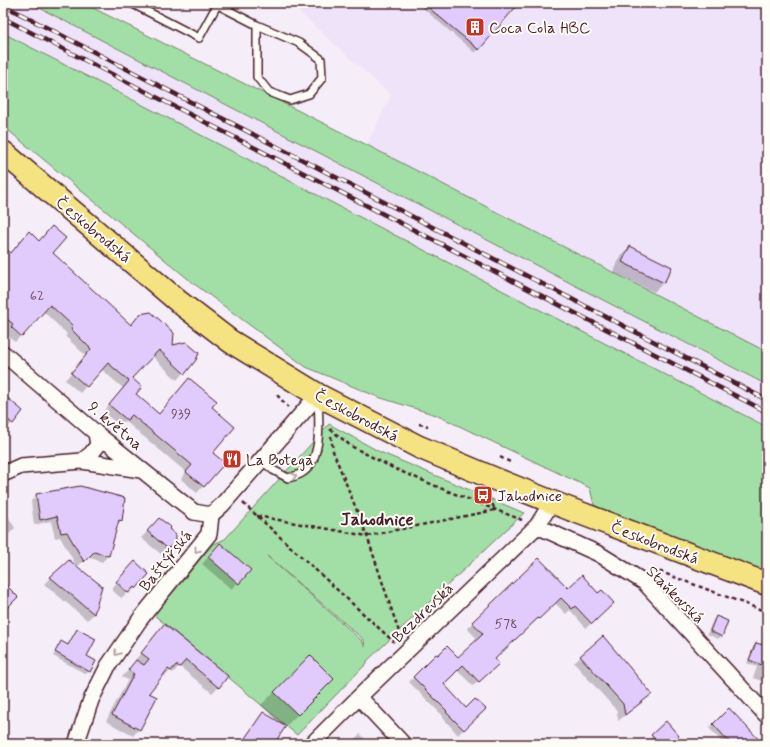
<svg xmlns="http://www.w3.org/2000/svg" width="770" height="747" font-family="Mynerve,sans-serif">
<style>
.built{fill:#efe3f9}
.green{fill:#a2dfa6;stroke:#767f68;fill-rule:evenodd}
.shadow{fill:#0003}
.building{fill:#e1cbfc;stroke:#4a1f2b}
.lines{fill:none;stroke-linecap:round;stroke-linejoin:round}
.service-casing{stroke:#4a1f2b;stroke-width:10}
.minor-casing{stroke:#4a1f2b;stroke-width:18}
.primary-casing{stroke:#4a1f2b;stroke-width:25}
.path{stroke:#4a1f2b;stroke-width:2.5;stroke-dasharray:4 3;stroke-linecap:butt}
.service{stroke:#fdfcf7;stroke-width:7}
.minor{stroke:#fdfcf7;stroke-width:15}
.primary{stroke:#f5e382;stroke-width:22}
.rail-casing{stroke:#4a1f2b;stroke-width:4.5}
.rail{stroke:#fdfcf7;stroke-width:3;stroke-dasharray:9;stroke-linecap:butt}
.oneway{stroke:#ac999b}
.labels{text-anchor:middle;stroke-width:4;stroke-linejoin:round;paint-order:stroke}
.number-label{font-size:14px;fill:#704a5f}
.poi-label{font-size:16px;fill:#4a1f2b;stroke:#fdfcf7;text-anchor:start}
.street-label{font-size:16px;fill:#4a1f2b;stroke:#fdfcf7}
.quarter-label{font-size:18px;font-weight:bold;fill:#4a1f2b;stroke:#fdfcf7}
</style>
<rect width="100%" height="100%" fill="#f5edf8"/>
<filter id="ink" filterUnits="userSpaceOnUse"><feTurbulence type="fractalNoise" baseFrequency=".025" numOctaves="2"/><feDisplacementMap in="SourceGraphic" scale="8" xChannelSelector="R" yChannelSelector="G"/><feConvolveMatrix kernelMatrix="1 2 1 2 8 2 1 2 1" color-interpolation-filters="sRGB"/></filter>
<g filter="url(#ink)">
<path class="built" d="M3,3H30L767,385V427L3,33Z
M289,3H767V352L367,145L391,95Z"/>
<path class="green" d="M30,3H83L367,145L767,352V385Z
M3,33L767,427V574L607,512L594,505L590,488L436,415L378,397L306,367L193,283L3,126Z
M329,424L380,452L524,513L367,661V663L297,735L228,677V676L154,615L212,545L225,539ZM267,556L364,640L365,647L362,641Z"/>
<path class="shadow" d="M417,3H518L475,53Z
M3,247L10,254L51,253L130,326L172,346L195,359L177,380L152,356L131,378L134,394L158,415L189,379L211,407L212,453L203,486L197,493L181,479L186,472L125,421L120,426L103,412L123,388L101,369L80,393L65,380L86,356L65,336L67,334L43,311L15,342L5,334L7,331L3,328Z
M630,247L664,282L654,292L613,272L620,257Z
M3,389L9,395L6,398L22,412L9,426L3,421Z
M37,495L121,520L117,525L108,556L102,562L88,557L77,567L60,537L55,538L51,521L34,525L31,501Z
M3,508L15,528L3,540Z
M159,519L168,530L175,545L168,551L161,554L141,538Z
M220,544L238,583L231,589L202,564Z
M539,559L567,590L607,609L586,628L570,610L566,614L555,603L493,660L492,669L473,686L457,670L442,684L466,709H484L458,735L442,717L443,716L409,682L436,655L458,659L478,640L467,628Z
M3,560L6,563L4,565L7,568L3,573Z
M69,561L94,614L87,620L44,584Z
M129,569L135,588L129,594L127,593L121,598L113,591V587Z
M716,617L721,636L718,639L707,634L713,620Z
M164,625L218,687L212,693L179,666L173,673L170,671L164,677L162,675L147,693L139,729L133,736L106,721L128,680L122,677L137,661L135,660Z
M77,630L86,656L89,671L86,674L53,656L61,642L67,646Z
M603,637L651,694L618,721L617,711L574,663Z
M764,639L767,640V683L753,678L757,667L747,663L753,647L756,644L760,645Z
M310,656L298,714L285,727L273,744H241L280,723L261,705Z
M729,709L761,744H724L709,728Z
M666,723L670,744H648L646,742Z
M360,734L370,744H349Z"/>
<path class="building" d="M423,3H519L479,50Z
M52,226L66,238L53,253L131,325L140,314L151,312L174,333L173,345L186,342L199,353L196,360L185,374L159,350L132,378L142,387L136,394L159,414L189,378L217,401L212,407L235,427L213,453L225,463L204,487L186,472L192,465L132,415L127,420L109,405L129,381L108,363L87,387L71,373L91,349L71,329L73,326L50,305L22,337L11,327L13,324L3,316V246L11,253L29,231L39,241Z
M630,246L672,267L664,283L622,262Z
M3,394L23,411L13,424L3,416Z
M80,486L125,498L122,521L119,520L109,556L94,552L84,562L67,532L61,533L57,516L40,520L36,494Z
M159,518L171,527L169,529L176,535V545L167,548L147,531Z
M220,543L251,570L239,584L208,557Z
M539,558L568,588L582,575L598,593L602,590L614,603L592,624L575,606L572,609L561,598L539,619L538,618L495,659L499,664L479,682L463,665L444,684L466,708L475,699L486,709L464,730L446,712L447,711L413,677L436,654L438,655L447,646L458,657L483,634L472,622Z
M69,560L102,586L94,614L50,577Z
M135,561L149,574L136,589L134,587L128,593L116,582Z
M3,582L18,597L3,612Z
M716,616L728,621L722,637L710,631Z
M164,624L228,676L219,688L186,660L180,667L176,665L171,671L168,669L149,693L157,697L140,730L112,715L134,674L128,670L136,660L144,665L149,659L141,653Z
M77,629L96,639L87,656L96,661L90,672L55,652L61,641L68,645Z
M603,636L652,694L625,715L623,704L580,656Z
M756,643L767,646V667L749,660Z
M310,655L334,679L298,715L274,692Z
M729,708L763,744H731L713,724Z
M263,712L286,726L274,744H241Z
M666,721L679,736L671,744H660L651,735Z"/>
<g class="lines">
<g class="service-casing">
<path id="service" d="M131,3L199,38L217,5
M214,3L257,25L299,43L321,59L322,78L309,94L290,100L269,92L257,77V25
M261,460L273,470L288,478C292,477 296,476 300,474C323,463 319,420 318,399"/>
</g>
<g class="minor-casing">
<path id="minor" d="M3,353L96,433L194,512L211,515
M82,461L91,454L98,445L96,433
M3,474L21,466L82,461L141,470
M537,526L599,554L644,582L767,716
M359,697L403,744
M76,744L91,700L108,666L141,618L209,534L211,515L222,505L318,395
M312,744L359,697L537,526L552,502"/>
</g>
<g class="primary-casing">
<path id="primary" d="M3,152L179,302L230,341L318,395L419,447L495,479L567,508L767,584"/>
</g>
<path class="path" d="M277,395L288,407
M419,424L428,426
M330,429L351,446L393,468L445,490L522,520
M331,436L333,451L367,536L400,635
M500,457L512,463
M243,503L394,642
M257,516L367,536L495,510L490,498
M653,569L767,612"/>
<use href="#service" class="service"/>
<use href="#minor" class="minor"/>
<use href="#primary" class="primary"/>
<g class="rail-casing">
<path id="rail" d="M3,5L767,400
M3,18L767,412"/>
</g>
<use href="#rail" class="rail"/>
</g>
<defs><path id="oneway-chevron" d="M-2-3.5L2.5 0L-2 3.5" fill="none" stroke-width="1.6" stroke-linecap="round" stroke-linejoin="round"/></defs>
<g class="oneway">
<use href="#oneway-chevron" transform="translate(294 476) rotate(-14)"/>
<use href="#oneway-chevron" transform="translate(197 550) rotate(129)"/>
<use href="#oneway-chevron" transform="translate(117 653) rotate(125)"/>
</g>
</g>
<defs>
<g id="building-square" transform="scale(1)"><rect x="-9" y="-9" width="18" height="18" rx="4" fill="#c8321e" stroke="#fdfcf7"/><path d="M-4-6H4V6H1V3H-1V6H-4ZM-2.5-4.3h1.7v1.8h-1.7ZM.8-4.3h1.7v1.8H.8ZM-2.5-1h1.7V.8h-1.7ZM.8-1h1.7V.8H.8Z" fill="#fff"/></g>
<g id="restaurant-square" transform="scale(1)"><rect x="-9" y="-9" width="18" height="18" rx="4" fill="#c8321e" stroke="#fdfcf7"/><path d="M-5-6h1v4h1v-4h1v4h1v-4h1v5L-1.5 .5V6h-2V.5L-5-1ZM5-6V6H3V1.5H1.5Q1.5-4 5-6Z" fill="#fff"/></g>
<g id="bus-square" transform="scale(1)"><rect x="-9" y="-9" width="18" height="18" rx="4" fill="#c8321e" stroke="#fdfcf7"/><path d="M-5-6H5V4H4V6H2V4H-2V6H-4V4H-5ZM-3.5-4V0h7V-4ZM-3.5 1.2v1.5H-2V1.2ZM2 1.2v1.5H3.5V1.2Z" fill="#fff"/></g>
</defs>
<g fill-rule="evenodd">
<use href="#building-square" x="475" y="27"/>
<use href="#restaurant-square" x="232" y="459"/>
<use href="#bus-square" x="483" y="495"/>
</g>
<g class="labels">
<g class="number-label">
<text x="37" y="300">62</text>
<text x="181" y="418">939</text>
<text x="506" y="628">578</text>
</g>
<g class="poi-label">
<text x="489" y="33">Coca Cola HBC</text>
<text x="246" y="465">La Botega</text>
<text x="497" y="501">Jahodnice</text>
</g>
<g class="street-label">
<text transform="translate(94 229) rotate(40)" y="6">Českobrodská</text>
<text transform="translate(357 415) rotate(28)" y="6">Českobrodská</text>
<text transform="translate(116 425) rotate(40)" y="6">9. května</text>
<text transform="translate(655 542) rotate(21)" y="6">Českobrodská</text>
<text transform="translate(165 560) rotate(-51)" y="6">Baštýřská</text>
<text transform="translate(676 594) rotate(45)" y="6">Staňkovská</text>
<text transform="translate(422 612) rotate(-44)" y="6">Bezdrevská</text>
</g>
<g class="quarter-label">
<text x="377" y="525">Jahodnice</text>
</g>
</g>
<rect width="770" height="747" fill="none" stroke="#fdfcf7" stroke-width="16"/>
<rect x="8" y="8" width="754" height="731" fill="none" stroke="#4a1f2b" stroke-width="1.5" filter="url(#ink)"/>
</svg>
